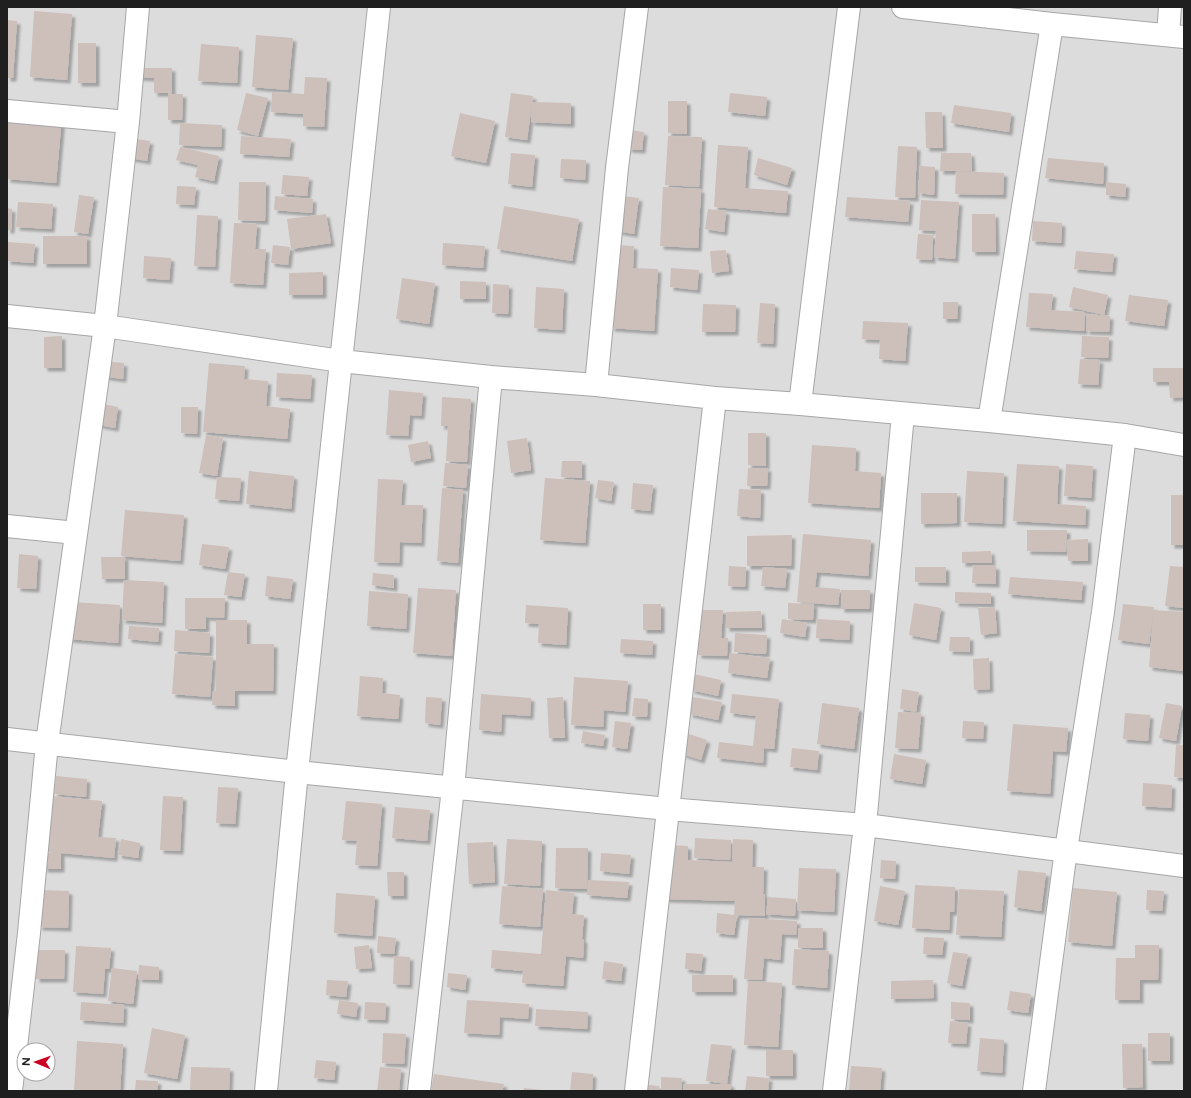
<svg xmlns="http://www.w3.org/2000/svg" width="1191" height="1098" font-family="Figtree,sans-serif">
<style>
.residential{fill:#dddcdc;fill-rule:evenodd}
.building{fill:#cdbfba;filter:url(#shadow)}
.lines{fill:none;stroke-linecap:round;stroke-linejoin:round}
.minor-casing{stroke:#a6a6a6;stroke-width:24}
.minor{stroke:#fff;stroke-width:22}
</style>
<defs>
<filter id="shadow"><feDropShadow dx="3.5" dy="3.5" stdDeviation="1" flood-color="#0004"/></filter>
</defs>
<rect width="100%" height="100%" fill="#f1eae4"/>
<path class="residential" d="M7,7H1184V1091H7ZM24,1050H48V1074H24Z"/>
<path class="building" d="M34,11L72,14L67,80L30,77Z
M7,20L17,21L13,78H7Z
M256,35L293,38L288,90L252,87Z
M78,43H96V83H78Z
M201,44L239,47L237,83L198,81Z
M136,68H172V94H183L182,120H168V93H154V78L136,77Z
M305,77L327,78L324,127L303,126V114L271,112L272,92L304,94Z
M246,93L268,98L258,136L237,130Z
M511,93L533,96L527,140L505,137Z
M730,93L767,97L765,116L728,112Z
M668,101H687V134L668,133Z
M532,102L571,103V124L531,122Z
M954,105L1011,113L1009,132L951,123Z
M925,112H942L943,148H926Z
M460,113L495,121L486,163L451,156Z
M7,117H62L56,183L7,179Z
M180,123L222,125L221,147L179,145Z
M630,130L644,132L642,150L628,149Z
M241,136L291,139L289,157L240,154Z
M668,136L702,137L699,187L665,185Z
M128,138L150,141L147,161L124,157Z
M718,145L748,147L745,188L788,191L786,213L714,207Z
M898,146L917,147L915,198L895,197Z
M180,147L219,156L214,181L195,177L198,165L176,160Z
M511,153L535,155L532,187L508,184Z
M941,153H971L972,171H940Z
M758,158L792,168L787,185L754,175Z
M1048,158L1104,163L1103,184L1045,178Z
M561,159L586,160L585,180L560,178Z
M920,166L935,167L934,195L918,193Z
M956,171L1004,173L1003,195L955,194Z
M283,175L309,177L307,196L281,194Z
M239,182H266L265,221L238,220Z
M1106,182L1126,184L1125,197L1106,195Z
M177,186L196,187L194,205L176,204Z
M663,187L701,189L698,248L660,246Z
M79,195L94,197L88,234L74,232Z
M275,196L313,199L312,213L274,210Z
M622,196L639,198L634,234L617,231Z
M847,197L910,201L908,222L845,217Z
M921,200L959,202L955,259L934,257L936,231L919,230Z
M18,202L53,204L51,229L16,227Z
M504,206L579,219L572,261L497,249Z
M7,208L12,209L11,230H7Z
M708,209L726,211L724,232L705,229Z
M326,214L331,243L291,249L287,219Z
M972,214H995L996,252H972Z
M197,215L218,216L215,267L194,266Z
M1033,221L1062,223L1061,243L1032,241Z
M234,223L257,224L255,249H266L263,285L230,283Z
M918,234L933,235L932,260L916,259Z
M43,236H87V264H43Z
M7,242L35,244L33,263L7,261Z
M443,243L485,246L483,268L442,265Z
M273,245L290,247L288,265L271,263Z
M616,245L634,246L633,268L658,269L654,331L611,328Z
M726,250L729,271L712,273L710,251Z
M1076,251L1114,254L1112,272L1074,269Z
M144,256L171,258L169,280L143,278Z
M671,268L699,270L697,290L670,287Z
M323,272V295H289V273Z
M402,278L435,283L429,324L396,319Z
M460,281L486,282V299H460Z
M493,284L509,285L508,314L492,313Z
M536,287L564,289L562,330L534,328Z
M1073,287L1108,295L1104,315L1069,307Z
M1029,293L1053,294L1051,310L1085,312L1084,331L1026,327Z
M1129,295L1168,300L1164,326L1125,321Z
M943,302H958L957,319H943Z
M760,303L775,304L773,344L757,343Z
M703,304L736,305L735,332H702Z
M1087,314L1110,316L1109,332L1086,331Z
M863,321L908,323L905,361L879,359L880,340L862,339Z
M62,336V368H44V337Z
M1082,336L1109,337L1108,358L1081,357Z
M1080,359L1100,360L1098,385L1078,384Z
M103,361L124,363L123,379L101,376Z
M209,363L245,366L244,379L268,381L266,406L290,409L287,439L203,432Z
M1153,368H1184V397L1170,398L1169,382H1153Z
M277,373L312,375L310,399L276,397Z
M389,390L423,393L421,416L410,415L408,436L386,435Z
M442,397L471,399L467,462L446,461L448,426H441Z
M98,403L118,407L115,428L94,424Z
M181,407H198L197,434L181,433Z
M748,433H766V466L748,465Z
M206,435L223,438L217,476L199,473Z
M527,438L531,470L511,473L507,441Z
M428,441L431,458L411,462L408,445Z
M812,445L856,448L855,471L881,473L879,508L808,503Z
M562,461H582V478L561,477Z
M445,463L468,465L466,488L443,486Z
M1017,464L1059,466L1057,504L1086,506L1085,525L1013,521Z
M1066,464L1093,466L1091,498L1064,496Z
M748,468H768L767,486H747Z
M249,471L294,476L291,509L246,504Z
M967,471L1004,473L1002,524L964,522Z
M217,477L241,478L239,501L215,499Z
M545,478L590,481L585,543L540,540Z
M378,479L403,480L401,505H423L421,543L400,542L399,563L374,562Z
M598,480L614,482L611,501L595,498Z
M633,483L653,485L650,511L631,509Z
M442,488L463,490L458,563L437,561Z
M739,489L761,490L760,518L737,516Z
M921,493H957V523L921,524Z
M1171,495H1184V545H1171Z
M125,510L184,515L180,561L121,556Z
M1027,530H1067L1066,552L1027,551Z
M803,534L871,540L868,576L817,572L815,587L840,589L838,605L797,602Z
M792,535L791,566H747V536Z
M1088,539V561H1068L1067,540Z
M202,544L229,547L225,569L199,565Z
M991,551L992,563H962V552Z
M19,554L38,556L36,589L17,588Z
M101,557H125V579H102Z
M973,565L996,566V584L972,583Z
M729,566L746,567L745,587L728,586Z
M1170,566L1184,567V608L1165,606Z
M763,567L787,569L785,588L761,586Z
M915,567H946V583L915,582Z
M228,572L245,574L241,597L224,595Z
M373,573L394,575V588L372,585Z
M267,576L293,579L290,599L265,596Z
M1010,577L1083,582L1081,600L1008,594Z
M124,580L164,582L162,623L122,620Z
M418,588L456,590L452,656L413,653Z
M841,590H870L869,609H841Z
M369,591L408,594L406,629L367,626Z
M955,592L991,593V604L955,603Z
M185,598H225L224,618L206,617V629H185Z
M73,602L120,605L118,643L69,639Z
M788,603L814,604L813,620L788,619Z
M914,603L941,608L936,640L909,635Z
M643,604H661V630H643Z
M1123,604L1154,607L1153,610L1184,612V671L1149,667L1153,615L1149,644L1118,640Z
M526,605L568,608L566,645L538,643L539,624L525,623Z
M995,607L997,633L981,635L978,608Z
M700,610H723L721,638H728L727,656L698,655Z
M761,611L762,628H726V612Z
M782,619L807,623L805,637L780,633Z
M817,619L850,621L849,640L816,638Z
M216,620H247V644H274L273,691H231H235V706L212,705L213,691H216Z
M129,626L159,628L158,642L128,639Z
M175,630L210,633L209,653L174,651Z
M735,633L767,635L766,654L734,652Z
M950,637H970V652L949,651Z
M621,639L653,641L652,655L620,653Z
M730,653L770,658L767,678L728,673Z
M175,654L213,657L210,697L172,694Z
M989,658L990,689L974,690L973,659Z
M694,674L721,680L718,696L691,690Z
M360,676L383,678L382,693L400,695L398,719L357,716Z
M574,677L628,681L625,712L604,710L603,727L571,725Z
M902,689L919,692L916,712L900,709Z
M481,694L531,698L530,716L502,714L501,732L479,730Z
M732,694L779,699L774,749L764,748L763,763L717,758L719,742L753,746L756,716L730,713Z
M426,697L442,698L440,725L425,723Z
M563,697L565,738H549L547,698Z
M693,697L722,702L718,720L689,714Z
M634,698L648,699L647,717L632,716Z
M822,703L859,708L854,749L817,744Z
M1166,703L1182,706L1176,741L1159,738Z
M898,712L921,713L918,749L895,748Z
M1125,713L1150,715L1148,741L1123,739Z
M615,721L631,723L627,749L612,747Z
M963,721L984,722L983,739L962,738Z
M1013,724L1068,728L1066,752L1053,751L1050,794L1007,791Z
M583,731L605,735L603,746L581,743Z
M689,734L707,740L701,760L682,754Z
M1176,745H1184V778L1174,777Z
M792,748L819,751L817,770L790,767Z
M894,754L926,760L922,784L890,779Z
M56,776L87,779L86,797L54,794Z
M1143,783L1172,785L1171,808L1142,806Z
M218,787L238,788L235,824L216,823Z
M52,796L102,801L98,837L116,838L114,858L61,853V869H44V853H60L47,852Z
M163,796L183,797L180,851L160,850Z
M346,801L382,804L377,866L355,865L357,841L342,840Z
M395,807L430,810L427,841L392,838Z
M695,838L731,840L730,860L694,858Z
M121,839L140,843L138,858L118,855Z
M507,839L542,841L540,886L504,884Z
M733,839L753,840L752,867H764L763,894H765V916L737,915L734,935L716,933L717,913L734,915L735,901L665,899L667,845L688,846V860L732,862Z
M493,842L495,882L469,884L467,843Z
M556,848H588L587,889L555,888Z
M601,853L631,855L629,874L600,871Z
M881,860L896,861L895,879L880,878Z
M799,868L836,869L834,912L797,910Z
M1018,870L1046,873L1041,911L1014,907Z
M387,872H404V896H388Z
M588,880L629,882L627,898L587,895Z
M915,885L955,887L954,912H950L949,930L912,928Z
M502,886L543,889L540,927L499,924Z
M880,886L905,891L898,925L874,921Z
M1073,888L1117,892L1112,946L1068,942Z
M959,889L1004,891L1001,937L956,935Z
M40,890L69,891L68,928L39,927Z
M546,890L574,893L572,914L584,915L582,939L584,940L583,958L566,956L563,986L522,983L523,971L491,968L492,950L541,954Z
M1147,890L1164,891L1162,911L1146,910Z
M336,893L375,896L372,936L334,933Z
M768,897L796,899L795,916L766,914Z
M749,918L797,921L796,935L782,934L780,960L764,958L762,980L744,979Z
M798,928H823V948H798Z
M378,936L396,938L394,954L377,953Z
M924,937L944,938L942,955L923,954Z
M369,945L372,968L356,969L354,947Z
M1135,945H1159L1158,980H1140V1000H1115L1116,958H1135Z
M76,946L111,948L109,969H105L103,994L73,992Z
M794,949L829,951L827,988L792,985Z
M37,950H65L64,979H36Z
M953,952L968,954L962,986L947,983Z
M686,953L703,954L701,971L685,969Z
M394,956L410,957L409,985L393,984Z
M604,961L623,964L621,981L602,979Z
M139,965L159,967V980L138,979Z
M112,968L137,971L133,1004L108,1001Z
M448,973L467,975L465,990L447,987Z
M692,975H733V992H692Z
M327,980L348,981L346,997L326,995Z
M933,980L934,998L891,999V981Z
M748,981L782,983L778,1047L744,1045Z
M1010,991L1031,994L1028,1013L1007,1010Z
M339,1000L358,1003L356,1017L337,1014Z
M467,1000L529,1004L528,1019L500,1017L499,1035L464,1033Z
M81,1002L124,1005L123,1023L80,1020Z
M365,1002L386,1003L385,1020L364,1019Z
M951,1002L970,1003V1020L951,1019Z
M536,1009L588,1012L587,1029L535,1026Z
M950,1021L968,1023L966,1044L948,1043Z
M152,1028L185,1035L177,1079L144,1073Z
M383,1033L406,1034L404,1064L382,1063Z
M1148,1033H1170V1061H1148Z
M980,1038L1004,1040L1002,1073L977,1071Z
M77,1041L123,1044L120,1091H74Z
M711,1044L732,1046L727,1084L706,1081Z
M1122,1044H1142L1143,1087L1123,1088Z
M766,1050H793V1076H766Z
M316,1060L336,1062L334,1080L314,1078Z
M851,1066L882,1068L880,1091H849Z
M191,1067L230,1068L229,1091H190Z
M380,1067L401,1069L399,1091H377Z
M572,1072L593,1074L592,1091H570Z
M434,1074L504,1084L502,1091H431Z
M747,1076L769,1078L768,1091H745Z
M661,1077L682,1078L681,1091H661Z
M136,1080L158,1081L157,1091H135Z
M641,1084L659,1086V1091H641Z
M683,1084H731V1091H683Z
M524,1088L543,1090V1091H524Z"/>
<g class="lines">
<g class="minor-casing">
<path id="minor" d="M903,7L1052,24L1184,37
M1168,35L1170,7
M7,111L128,122
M7,316L105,326L341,361L491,377L596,385L715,398L800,404L989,421L1125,435L1184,445
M596,385L617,168L637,7
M800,404L849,7
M989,421L1052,24
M7,526L76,533
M7,739L297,772L668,809L865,825L1184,866
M11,1091L29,933L47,743L105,326L128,122L138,7
M266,1091L297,772L379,7
M419,1091L453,788L491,377
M636,1091L715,398
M834,1091L865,825L903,414
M1034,1091L1066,850L1103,612L1125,435"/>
</g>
<use href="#minor" class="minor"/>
</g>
<rect width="1191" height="1098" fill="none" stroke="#1f1f1f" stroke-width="16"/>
<g transform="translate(36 1062) rotate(272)"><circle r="19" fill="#ffffff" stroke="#a5a5a5"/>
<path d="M0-3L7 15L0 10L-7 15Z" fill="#ce0023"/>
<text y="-6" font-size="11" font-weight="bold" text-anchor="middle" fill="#1f1f1f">N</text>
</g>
</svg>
